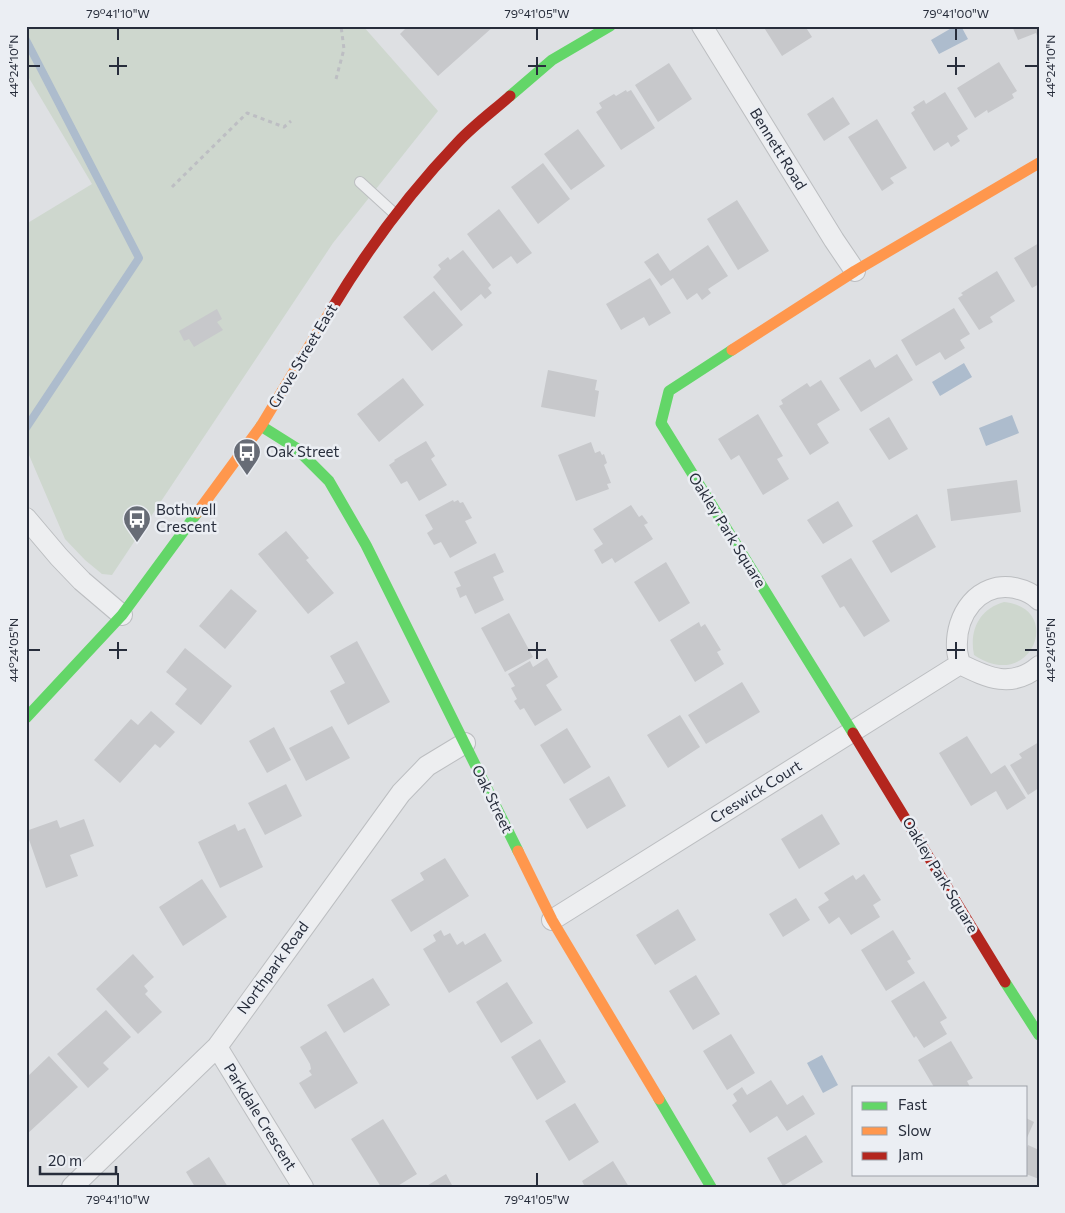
<svg xmlns="http://www.w3.org/2000/svg" width="1065" height="1213" font-family="Commissioner,sans-serif">
<style>
.green{fill:#ced7ce}
.water{fill:#adbccd}
.lines{fill:none;stroke-linecap:round;stroke-linejoin:round}
.stream{stroke:#adbccd;stroke-width:8}
.building{fill:#c7c8cb}
.lane-casing{stroke:#bcbec1;stroke-width:12}
.street-casing{stroke:#bcbec1;stroke-width:22}
.path{stroke:#bdbec3;stroke-width:3;stroke-dasharray:4 4;stroke-linecap:butt}
.lane{stroke:#edeef0;stroke-width:10}
.street{stroke:#edeef0;stroke-width:20}
.fast{stroke:#63d668;stroke-width:11}
.slow{stroke:#ff974d;stroke-width:11}
.jam{stroke:#b3261e;stroke-width:11}
.ticks{fill:none;stroke:#272d3b;stroke-width:2}
.labels{text-anchor:middle;stroke-width:5;stroke-linejoin:round;paint-order:stroke}
.street-label{font-size:15px;fill:#272d3b;stroke:#ebeef3}
.poi-label{font-size:15px;fill:#272d3b;stroke:#ebeef3;text-anchor:start}
.neatline{fill:none;stroke:#272d3b;stroke-width:2}
.ticks-label{font-size:12px;text-anchor:middle;fill:#272d3b}
</style>
<rect width="100%" height="100%" fill="#dee0e3"/>
<path class="green" d="M26,26H363L438,111L333,243L112,575L102,574L85,560L65,539L26,448V224L92,184L26,73Z
M1004,602C1065,608 1031,694 974,655C969,631 979,609 1004,602Z"/>
<path class="water" d="M955,26H961L968,39L939,54L931,40Z
M964,363L972,377L940,396L932,382Z
M1012,415L1019,433L986,446L979,428Z
M822,1055L838,1085L823,1093L807,1063Z"/>
<g class="lines">
<path class="stream" d="M26,40L139,258L26,428"/>
</g>
<path class="building" d="M408,26H494L438,76L400,34Z
M763,26H805L812,37L782,56Z
M1012,26H1039V41L1036,33L1018,40Z
M999,62L1017,91L1012,94L1014,98L988,113L987,110L975,118L957,88Z
M669,63L692,99L658,122L635,85Z
M626,90L627,92L631,90L655,128L621,150L596,112L602,108L599,103L614,94L616,96Z
M945,92L968,129L957,136L960,141L951,147L948,142L934,151L911,113L915,110L913,107L924,100L926,104Z
M833,97L850,124L824,141L807,114Z
M877,119L907,168L890,178L894,183L882,191L848,137Z
M578,129L605,166L571,190L544,154Z
M543,163L570,199L538,224L511,187Z
M737,200L769,251L738,270L707,219Z
M499,209L532,253L517,264L511,256L493,269L467,234Z
M1039,243V284L1032,288L1014,258Z
M708,245L728,276L708,289L711,293L702,300L697,293L687,300L673,278L661,286L644,262L658,253L670,271Z
M463,250L491,285L488,288L492,293L485,299L481,294L461,311L433,277L441,269L438,265L448,257L450,260Z
M997,271L1015,301L990,317L993,322L979,330L958,298L963,295L961,293Z
M650,278L671,313L649,326L644,317L621,330L606,304Z
M434,291L463,325L432,351L403,317Z
M954,308L970,334L960,340L965,348L945,360L940,352L916,366L901,340Z
M217,309L222,319L217,322L223,330L194,347L189,339L184,341L179,331Z
M897,354L913,380L861,412L839,378L870,359L875,368Z
M548,370L597,380L595,390L599,391L595,417L541,407Z
M403,378L424,405L379,442L357,414Z
M821,380L840,410L817,424L829,443L810,455L779,406L783,404L781,400L807,383L810,387Z
M758,414L783,456L777,459L789,479L763,495L739,455L731,460L718,439Z
M889,417L908,449L889,460L869,429Z
M426,441L435,456L431,459L447,485L419,501L407,481L401,484L389,465L395,461L394,460Z
M591,442L595,453L600,451L602,455L604,454L607,463L604,465L611,483L607,484L609,489L576,501L558,455Z
M1017,480L1021,512L951,521L947,489Z
M453,500L454,502L458,500L460,503L463,502L472,518L465,521L477,543L450,558L441,542L434,545L427,533L433,529L425,515Z
M838,501L853,526L823,544L807,520Z
M631,505L639,517L642,515L648,523L644,525L653,539L615,563L612,558L602,564L594,550L603,544L593,529Z
M917,514L936,547L891,573L872,541Z
M286,531L309,558L306,560L334,593L308,614L258,554Z
M495,553L504,572L493,577L504,600L475,614L466,595L460,598L456,588L461,586L454,572Z
M851,558L890,621L864,637L844,606L840,608L821,576Z
M666,562L690,603L659,622L634,582Z
M231,589L257,611L225,649L199,626Z
M509,613L533,657L505,672L481,628Z
M699,622L701,627L705,624L721,650L717,652L724,664L695,682L670,640Z
M357,641L390,702L348,725L330,691L345,683L330,656Z
M185,648L232,686L201,725L175,704L187,689L166,672Z
M547,658L558,677L546,685L562,710L535,726L524,708L520,710L514,701L517,699L511,688L515,686L508,674L530,661L533,667Z
M742,682L760,712L706,744L688,715Z
M151,711L175,732L160,748L155,744L120,783L94,760L131,719L138,725Z
M680,715L700,747L668,768L647,735Z
M332,726L350,758L306,781L289,748Z
M274,727L291,760L267,773L249,741Z
M567,728L591,767L564,784L540,745Z
M967,736L991,774L1005,765L1026,798L1007,810L996,791L971,806L939,753Z
M1039,742V788L1028,795L1010,765L1022,758L1019,754Z
M609,776L626,806L587,829L569,799Z
M286,784L302,816L265,835L248,803Z
M822,814L840,844L799,869L781,839Z
M84,819L94,846L70,855L78,876L46,888L26,831L57,820L60,828Z
M235,824L238,831L245,828L263,867L220,888L198,842Z
M445,858L469,896L411,932L391,900L424,880L420,873Z
M864,874L881,900L873,905L880,917L851,935L839,917L829,924L818,907L829,900L824,893L853,875L856,880Z
M202,879L227,917L183,946L159,907Z
M796,898L810,920L783,937L769,914Z
M678,909L696,940L655,965L636,935Z
M441,930L444,936L450,933L457,945L463,941L465,945L485,933L502,961L449,993L423,949L436,941L433,935Z
M893,930L911,959L907,961L915,973L886,991L861,950Z
M133,954L154,977L144,986L148,991L145,994L162,1012L138,1034L96,989Z
M696,975L720,1014L693,1030L669,991Z
M373,978L390,1005L344,1033L327,1005Z
M924,981L947,1018L940,1022L947,1034L924,1048L916,1036L914,1038L891,1001Z
M507,982L533,1023L501,1043L476,1002Z
M106,1010L131,1037L103,1063L109,1069L88,1088L57,1054Z
M326,1031L358,1083L315,1109L299,1083L312,1075L309,1071L311,1069L310,1064L300,1047Z
M731,1034L755,1073L727,1090L703,1051Z
M540,1039L566,1082L537,1100L511,1057Z
M951,1041L973,1078L967,1081L970,1087H934L918,1060Z
M49,1056L78,1087L26,1135V1078Z
M771,1080L787,1105L803,1095L815,1114L787,1131L777,1116L750,1133L732,1105L737,1101L733,1094L742,1087L747,1095Z
M575,1103L599,1142L569,1161L545,1121Z
M1026,1118L1034,1122L1026,1140Z
M383,1119L417,1174L396,1187H381L351,1139Z
M806,1135L823,1162L783,1186L767,1158Z
M1028,1145L1039,1150V1179L1026,1174V1150Z
M209,1157L228,1187H195L186,1172Z
M613,1161L629,1187H585L582,1181Z
M446,1174L453,1187H425Z"/>
<g class="lines">
<g class="lane-casing">
<path id="lane" d="M360,182L395,214"/>
</g>
<g class="street-casing">
<path id="street" d="M702,26L834,240L855,271
M26,518L59,557L82,581L122,615
M1039,600C1033,594 1024,590 1015,588C978,581 955,615 957,649C957,654 959,659 960,664C988,678 1012,689 1039,666
M552,920L960,664
M217,1047L303,1187
M72,1187L217,1047L401,793L427,766L465,743"/>
</g>
<path class="path" d="M336,79L344,49L341,26
M172,187L247,113L284,127L291,121"/>
<use href="#lane" class="lane"/>
<use href="#street" class="street"/>
<path class="fast" d="M510,96L552,60L610,26
M732,350L669,391L661,423L853,733
M261,426L296,448L329,481L366,545L518,851
M26,718L122,615L197,513
M1005,982L1039,1035
M659,1099L711,1187"/>
<path class="slow" d="M732,350L855,271L1039,163
M197,513L261,426L331,310
M518,851L552,920L659,1099"/>
<path class="jam" d="M331,310C367,250 410,192 458,142C474,125 493,111 510,96
M853,733L1005,982"/>
</g>
<path class="ticks" d="M118,28V40M537,28V40M956,28V40M118,57V75M537,57V75M956,57V75M28,66H40M109,66H127M528,66H546M947,66H965M1025,66H1038M118,642V659M537,642V659M956,642V659M28,650H40M109,650H127M528,650H546M947,650H965M1025,650H1038M118,1173V1186M537,1173V1186"/>
<defs>
<g id="bus-pin" transform="scale(1.4375)"><path d="M0 17L-7.5 6A9.5 9.5 0 1 1 7.5 6Z" fill="#676c76" stroke="#ebeef3"/><path d="M-5-6H5V4H4V6H2V4H-2V6H-4V4H-5ZM-3.5-4V0h7V-4ZM-3.5 1.2v1.5H-2V1.2ZM2 1.2v1.5H3.5V1.2Z" fill="#fff"/></g>
</defs>
<g fill-rule="evenodd">
<use href="#bus-pin" x="247" y="452"/>
<use href="#bus-pin" x="137" y="519"/>
</g>
<g class="labels">
<g class="street-label">
<text transform="translate(778 149) rotate(58)" y="5">Bennett Road</text>
<text transform="translate(303 356) rotate(-59)" y="5">Grove Street East</text>
<text transform="translate(727 530) rotate(58)" y="5">Oakley Park Square</text>
<text transform="translate(756 792) rotate(-32)" y="5">Creswick Court</text>
<text transform="translate(492 799) rotate(64)" y="5">Oak Street</text>
<text transform="translate(940 875) rotate(59)" y="5">Oakley Park Square</text>
<text transform="translate(273 968) rotate(-54)" y="5">Northpark Road</text>
<text transform="translate(260 1117) rotate(58)" y="5">Parkdale Crescent</text>
</g>
<g class="poi-label">
<text x="266" y="457">Oak Street</text>
<text x="156" y="515">Bothwell<tspan x="156" dy="17">Crescent</tspan></text>
</g>
</g>
<rect width="1065" height="1213" fill="none" stroke="#ebeef3" stroke-width="55"/>
<rect x="852" y="1086" width="175" height="90" fill="#ebeef3" stroke="#9da1a9"/>
<rect x="862" y="1102" width="25" height="8" fill="#63d668" stroke="#9da1a9"/>
<text x="898" y="1110" font-size="15" fill="#272d3b">Fast</text>
<rect x="862" y="1127" width="25" height="8" fill="#ff974d" stroke="#9da1a9"/>
<text x="898" y="1136" font-size="15" fill="#272d3b">Slow</text>
<rect x="862" y="1152" width="25" height="8" fill="#b3261e" stroke="#9da1a9"/>
<text x="898" y="1160" font-size="15" fill="#272d3b">Jam</text>
<path d="M40 1166v8h76v-8" fill="none" stroke="#272d3b" stroke-width="2.5"/>
<text x="48" y="1166" font-size="15" fill="#272d3b" stroke="#ebeef3" stroke-width="4" paint-order="stroke">20 m</text>
<rect x="28" y="28" width="1010" height="1158" class="neatline"/>
<g class="ticks-label">
<text x="118" y="18">79°41'10"W</text>
<text x="537" y="18">79°41'05"W</text>
<text x="956" y="18">79°41'00"W</text>
<text transform="translate(14 66) rotate(-90)" y="4">44°24'10"N</text>
<text transform="translate(1051 66) rotate(-90)" y="4">44°24'10"N</text>
<text transform="translate(14 650) rotate(-90)" y="4">44°24'05"N</text>
<text transform="translate(1051 650) rotate(-90)" y="4">44°24'05"N</text>
<text x="118" y="1204">79°41'10"W</text>
<text x="537" y="1204">79°41'05"W</text>
</g>
</svg>
